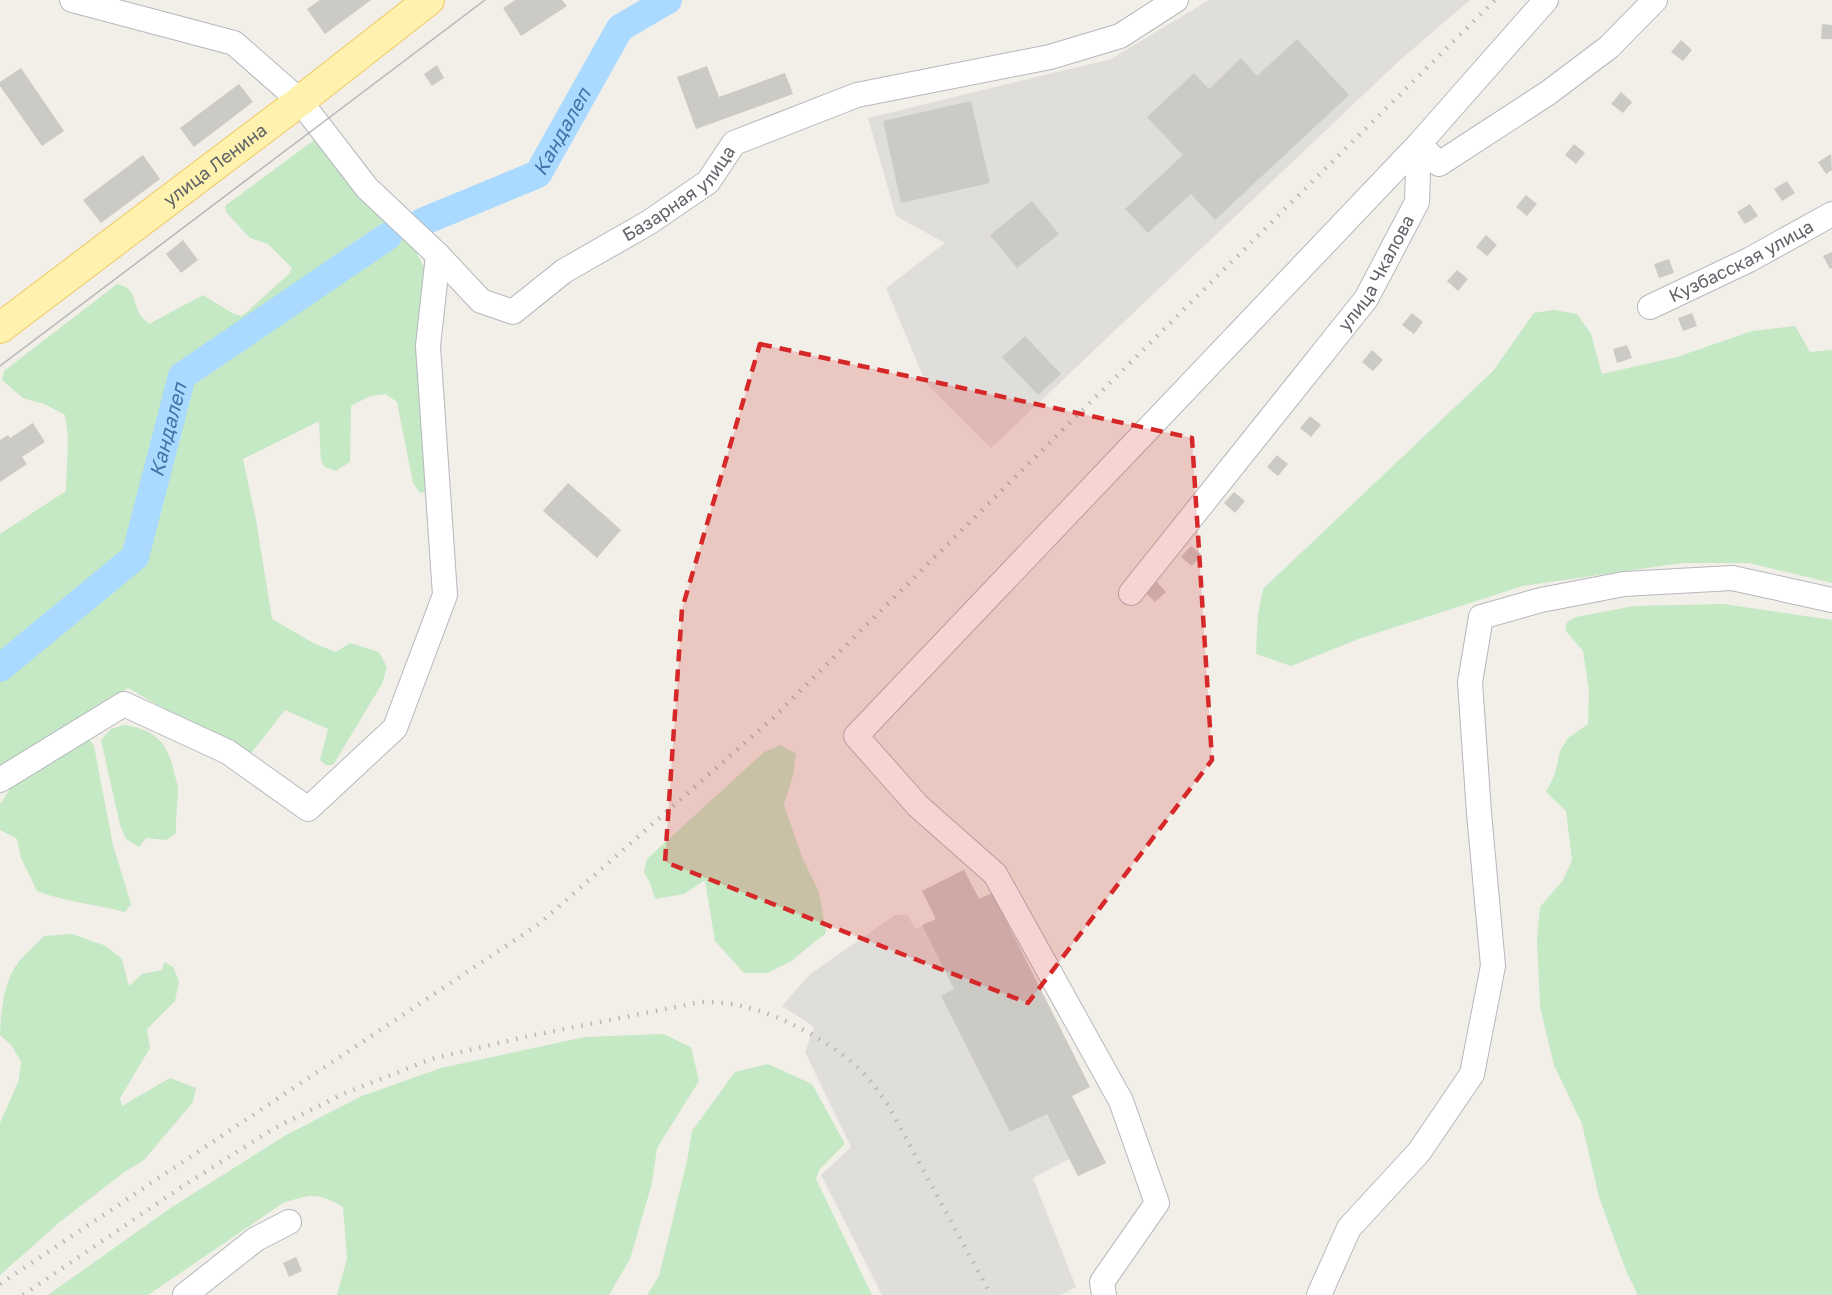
<svg xmlns="http://www.w3.org/2000/svg" width="1832" height="1295" font-family="'Golos Text',sans-serif">
<style>
.industrial{fill:#e0deda}
.green{fill:#c5e8c5}
.lines{fill:none;stroke-linecap:round;stroke-linejoin:round}
.river{stroke:#aadaff;stroke-width:28}
.building{fill:#cccac5}
.minor-casing{stroke:#b5b8bc;stroke-width:26}
.major-casing{stroke:#f2c960;stroke-width:32}
.minor{stroke:#fff;stroke-width:24}
.major{stroke:#fff2af;stroke-width:30}
.tram{stroke:#b6b7b8;stroke-width:1.5}
.rail{stroke:#b6b7b8;stroke-width:4.5;stroke-dasharray:1.5 8;stroke-linecap:butt}
.marked{fill:#d62828;fill-opacity:0.2;stroke:#d62828;stroke-width:4.5;stroke-dasharray:12 8;stroke-linejoin:round}
.labels{text-anchor:middle;stroke-width:4.5;stroke-linejoin:round;paint-order:stroke}
.street-label{font-size:18px;fill:#5f6368;stroke:#fff}
.water-label{font-size:20px;font-style:italic;fill:#4174aa;stroke:#fff}
</style>
<rect width="100%" height="100%" fill="#f1efe8"/>
<path class="industrial" d="M1209,0H1470L1400,60L991,448L926,383L886,288L945,243L896,216L868,118L1111,59Z
M964,870L979,899L992,893L1090,1087L1072,1096L1106,1163L1078,1176L1069,1159L1033,1178L1076,1287L1061,1295H882L821,1175L851,1147L805,1052L814,1027L782,1006L809,975L895,915H907L916,929L936,919L922,891Z"/>
<path class="green" d="M317,138L349,179L416,252L424,267L426,283L427,492L420,493L413,483L397,402L386,394L370,396L351,406L350,462L336,471L325,467L321,461L319,421L243,459L256,520L272,619L315,644L336,652L350,643L379,652L387,667L382,684L333,765H326L320,760L328,729L285,710L248,757L128,688L0,768V534L66,491L68,438L65,415L44,404L23,398L2,380L4,371L117,284C138,288 132,305 142,317C144,320 147,322 149,324L203,295L232,313L241,316L248,311L289,274L292,268L268,244L250,238L226,212L225,206Z
M1554,310L1577,314L1591,334L1602,374L1677,357L1752,331L1795,326L1810,352L1832,350V583L1749,563H1682L1523,586L1361,638L1291,666L1256,654L1258,614L1263,589L1493,371L1534,313Z
M1723,604L1832,620V1295H1638L1627,1273L1599,1197L1582,1124L1554,1065L1540,1007L1537,939L1540,907L1563,880L1572,860L1566,811L1546,792L1555,774L1560,751L1568,738L1588,724L1589,691L1583,651L1565,630L1567,622L1576,617L1634,606Z
M124,725C154,729 168,742 174,772C175,777 178,784 178,790C178,804 175,818 176,833L166,840L146,838L139,847L126,839L120,825L101,740L111,729Z
M88,737L94,746L113,845L131,904L125,912C96,904 65,902 37,891L21,858L17,839L0,830V804L12,786Z
M781,745L796,754L793,775L784,805L802,857L819,892L826,933L791,961L768,973H744L715,941L705,880L684,894L655,899L650,883L644,872L647,859L764,752Z
M72,934L106,946L122,959L129,986L142,974L162,970L164,962L173,967L179,981L175,1001L147,1029L150,1048L120,1098L122,1106L170,1078L196,1088L193,1102L144,1160L123,1173L61,1221L0,1275V1123L19,1080L21,1062L12,1046L0,1035C1,1012 3,987 15,967C22,956 35,946 44,936Z
M663,1034L691,1047L699,1081L657,1148L652,1183L630,1259L609,1295H337L347,1259L343,1207C317,1192 311,1194 283,1203L148,1295H48L172,1207L286,1135L362,1096L441,1068L585,1037Z
M768,1064L812,1084L845,1144L819,1170L816,1179L872,1295H647L659,1276L687,1161L692,1131L735,1072Z"/>
<g class="lines">
<g class="river">
<path id="s1" d="M422,222L538,174L620,28L668,0"/>
<path id="s2" d="M0,668L135,557L182,376L388,236"/>
</g>
</g>
<path class="building" d="M320,0H371L325,34L307,9Z
M515,0H562L567,6L521,36L503,8Z
M1822,24L1832,25V39H1821Z
M1297,39L1349,95L1215,220L1191,194L1148,233L1125,209L1183,155L1147,117L1194,73L1209,89L1241,58L1257,76Z
M1681,40L1692,50L1683,61L1671,52Z
M437,65L444,78L432,86L424,74Z
M707,66L719,97L785,73L793,94L696,129L677,77Z
M21,68L64,131L42,146L0,86V82Z
M239,84L253,102L194,147L180,128Z
M1621,92L1632,102L1623,113L1611,104Z
M971,101L990,183L901,203L883,121Z
M1574,144L1585,153L1576,164L1565,155Z
M1831,154L1832,170L1826,174L1818,162Z
M143,155L160,179L101,223L83,200Z
M1787,181L1795,193L1782,201L1774,189Z
M1526,195L1537,204L1527,216L1516,207Z
M1032,201L1059,234L1017,268L990,235Z
M1750,204L1758,216L1745,224L1737,212Z
M1486,235L1497,245L1487,256L1476,247Z
M183,240L198,260L181,273L166,254Z
M1832,252V268L1830,269L1823,256Z
M1669,259L1674,273L1659,278L1654,264Z
M1457,270L1468,279L1458,291L1447,281Z
M1412,313L1423,322L1414,334L1402,325Z
M1692,313L1697,326L1683,331L1678,318Z
M1025,336L1061,374L1038,395L1002,357Z
M1627,345L1632,358L1617,363L1613,349Z
M1372,350L1383,360L1373,371L1362,362Z
M1310,416L1321,425L1311,437L1300,428Z
M33,423L45,442L22,457L27,464L0,482V440L8,435L10,438Z
M1277,455L1288,464L1278,476L1267,467Z
M568,483L621,530L597,558L543,511Z
M1234,492L1245,501L1235,513L1224,503Z
M1191,546L1202,555L1192,566L1181,557Z
M1156,581L1166,592L1155,602L1145,592Z
M964,870L979,899L992,893L1090,1087L1072,1096L1106,1163L1078,1176L1047,1114L1010,1132L941,996L954,989L922,925L936,919L922,891Z
M296,1257L302,1271L289,1277L283,1263Z"/>
<g class="lines">
<g class="minor-casing">
<g id="minor">
<path id="s3" d="M72,0L234,43L300,101L367,188L438,255L481,301L513,312L564,271L648,223L708,182L734,143L857,95L1050,57L1120,36L1176,0"/>
<path id="s4" d="M1650,307L1749,260L1832,214"/>
<path id="s5" d="M1131,593L1366,299L1417,202L1419,144L1439,164L1548,93L1609,47L1655,0"/>
<path d="M0,780L124,704L228,752L308,809L395,728L445,595L428,346L438,255"/>
<path d="M185,1295L256,1239L289,1222"/>
<path d="M1104,1295L1102,1282L1157,1203L1121,1101L995,874L918,806L856,736L1419,144L1546,0"/>
<path d="M1319,1295L1349,1228L1419,1152L1472,1074L1493,966L1479,813L1470,682L1481,617L1541,600L1624,584L1732,578L1832,600"/>
</g>
</g>
<g class="major-casing">
<g id="major">
<path id="s6" d="M0,328L300,101L429,0"/>
</g>
</g>
<use href="#minor" class="minor"/>
<use href="#major" class="major"/>
<path class="tram" d="M0,366L485,0"/>
<path class="rail" d="M0,1284L539,924L773,718L1495,0
M23,1295L180,1188L273,1129L343,1094L431,1059L529,1036L701,1002C715,1002 729,1003 742,1006C785,1016 840,1046 869,1079C876,1087 881,1097 888,1105L991,1295"/>
</g>
<path class="marked" d="M760,344L1192,438L1212,760L1028,1003L665,862L682,609Z"/>
<g class="labels">
<g class="street-label">
<text dy="6" stroke="none"><textPath href="#s6" startOffset="270">улица Ленина</textPath></text>
<text dy="6" stroke="none"><textPath href="#s3" startOffset="765">Базарная улица</textPath></text>
<text dy="6" stroke="none"><textPath href="#s4" startOffset="102">Кузбасская улица</textPath></text>
<text dy="6" stroke="none"><textPath href="#s5" startOffset="404">улица Чкалова</textPath></text>
</g>
<g class="water-label">
<text dy="7" stroke="none"><textPath href="#s1" startOffset="174">Кандалеп</textPath></text>
<text dy="7" stroke="none"><textPath href="#s2" startOffset="306">Кандалеп</textPath></text>
</g>
</g>
</svg>
